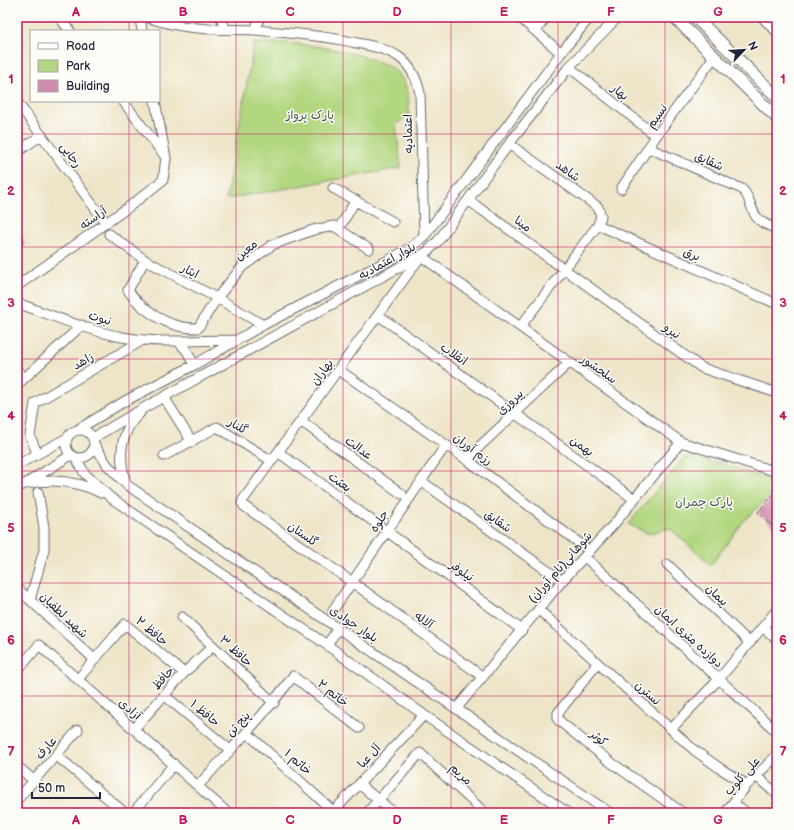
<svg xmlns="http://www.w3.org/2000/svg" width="794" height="830" font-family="'Balsamiq Sans','Playpen Sans Arabic',sans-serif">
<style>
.green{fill:#b2d780;stroke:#6a7c5e}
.building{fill:#d28caf}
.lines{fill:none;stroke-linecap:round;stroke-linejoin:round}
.minor-casing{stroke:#69666c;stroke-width:11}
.major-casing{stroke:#69666c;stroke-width:13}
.minor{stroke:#fff;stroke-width:9}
.major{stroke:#fff;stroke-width:11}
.grid{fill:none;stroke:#c2185b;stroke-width:1;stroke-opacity:0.55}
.labels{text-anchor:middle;stroke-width:3;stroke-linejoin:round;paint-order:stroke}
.street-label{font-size:12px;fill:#22223b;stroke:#fdfcf7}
.park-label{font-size:12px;fill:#4d5850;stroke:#fdfcf7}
.neatline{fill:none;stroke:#c2185b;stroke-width:1.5}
.grid-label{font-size:13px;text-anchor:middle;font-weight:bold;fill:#c2185b}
</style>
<rect width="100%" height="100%" fill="#fdfcf7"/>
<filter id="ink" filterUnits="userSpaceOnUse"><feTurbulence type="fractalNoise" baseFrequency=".025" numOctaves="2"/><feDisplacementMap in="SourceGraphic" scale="8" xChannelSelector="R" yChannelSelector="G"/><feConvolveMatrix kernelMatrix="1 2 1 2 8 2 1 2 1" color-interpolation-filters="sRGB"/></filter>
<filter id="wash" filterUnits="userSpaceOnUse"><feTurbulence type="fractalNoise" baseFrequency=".012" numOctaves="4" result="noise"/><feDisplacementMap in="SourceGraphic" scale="16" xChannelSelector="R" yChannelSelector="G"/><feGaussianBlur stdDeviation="0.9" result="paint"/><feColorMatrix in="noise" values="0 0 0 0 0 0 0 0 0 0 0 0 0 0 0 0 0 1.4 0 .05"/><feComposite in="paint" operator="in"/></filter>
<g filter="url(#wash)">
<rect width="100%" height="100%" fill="#eee5c8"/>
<path class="green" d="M254,43C264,43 274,43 284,43C310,44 382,55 399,74C409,87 409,100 409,115L396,124L401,168L226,199Z
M690,457L719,463L777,482V488L744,521L711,565L671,529H663L649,534L628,524L684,458Z"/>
<g id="blocks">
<path class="building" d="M777,490V529L767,521L758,512Z"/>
</g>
</g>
<g filter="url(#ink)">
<use href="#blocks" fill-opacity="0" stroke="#69666c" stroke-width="1"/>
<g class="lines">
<g class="minor-casing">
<path id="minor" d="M59,17L70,31
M140,17L142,31
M146,17C167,24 188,28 209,29C225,30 240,29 255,30C288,33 320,35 352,42C368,45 385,48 399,57C411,66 417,79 420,93L424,236
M221,17L225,29
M519,17L561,53
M762,17L777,32
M255,30L260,17
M536,31L546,17
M569,67L656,136
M123,101L164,155
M17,102L106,223
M509,144L598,207L601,216L598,225L520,327
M649,148L742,189C752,198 750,215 762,222C766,225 772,227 777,229
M17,152L42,135
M333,188L393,222
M621,189L656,136L714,57
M468,200L702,368L777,393
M598,225L777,304
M339,228L356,200
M109,234L145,260L217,298L263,325
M17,237L19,240
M145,260L128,290C138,306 160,322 179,326C185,328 192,328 198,328L217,298L242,267L272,245L313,230L334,226L369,249
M17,286L130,206L163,180L166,158L155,101
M17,303C51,315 86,330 122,337C159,344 199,340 236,340
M378,315L634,499
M178,341L187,351L194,365
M17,370L24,378
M339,370L466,459L590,551
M17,385L82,325
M164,397L192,442
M301,421L402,494
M66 444a14 14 0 1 1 28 0a14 14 0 1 1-28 0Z
M77,430L125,401L194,365L263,325L387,261L413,246L426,234L561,53L590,17
M93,438L149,405L427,252L438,241L509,144L569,67L618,17
M94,444L108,466L127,485L610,813
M278,452L522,630
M37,453L30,436L35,403L143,340
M164,456L217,427L272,461
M76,458L85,474L111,498L327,645L424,715L568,813
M466,459L569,363
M17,465L67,438
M421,481L562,581
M126,482C118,458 120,430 140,413
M25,484C52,478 76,480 101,493
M17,487L25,484L71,455
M585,557L777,732
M667,564L750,643
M17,588L94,659
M30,600L44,550V527L38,492
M333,610L446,445
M539,610L694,750L721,769L747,785
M182,617L274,703
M763,627L777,640
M327,645L338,628
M17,657L24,663L39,645L228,813
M597,664L558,713V720L609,761L683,813
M17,670L24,663
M483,677L352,582L244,506L242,503L243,500L421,256L681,442L777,472
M78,679L125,624L184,673
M164,695L230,750
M457,708L562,581L615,523L681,442
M134,729L184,673L213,646
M671,729L719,679L777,610
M246,732L333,811
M56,755L125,813
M17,766L33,780
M757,777L777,794
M359,784L394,813
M198,786C230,750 265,715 293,676L359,728
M17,800L78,730
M733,803L747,813
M17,810L20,813
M133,813L174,764
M332,813L424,715
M367,813L420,753L485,813
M725,813L747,785L777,755"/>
</g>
<g class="major-casing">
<path id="major" d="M674,17L777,118
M695,17L777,97"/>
</g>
<use href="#minor" class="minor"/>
<use href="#major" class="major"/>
</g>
</g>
<path class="grid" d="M129,17V31M236,17V813M343,17V813M451,17V813M558,17V813M665,17V813M129,101V813M17,134H777M17,247H777M17,359H777M17,471H777M17,583H777M17,696H777"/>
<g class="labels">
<g class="street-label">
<text transform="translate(620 92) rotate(39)" y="4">بهار</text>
<text transform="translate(657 116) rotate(-54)" y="4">نسیم</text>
<text transform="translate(408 134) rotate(-91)" y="4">اعتمادیه</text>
<text transform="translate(71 155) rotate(54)" y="4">رجایی</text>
<text transform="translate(709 161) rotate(24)" y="4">شقایق</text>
<text transform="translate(568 171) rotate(36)" y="4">شاهد</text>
<text transform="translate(93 218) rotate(-35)" y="4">آراسته</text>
<text transform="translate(523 224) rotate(36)" y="4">مینا</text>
<text transform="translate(246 250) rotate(-39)" y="4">معین</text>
<text transform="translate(692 254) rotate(24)" y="4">برق</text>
<text transform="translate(387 261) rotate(-29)" y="4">بلوار اعتمادیه</text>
<text transform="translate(190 271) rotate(28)" y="4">ایثار</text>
<text transform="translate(100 318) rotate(17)" y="4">نبوت</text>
<text transform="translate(672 331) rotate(36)" y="4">نیرو</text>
<text transform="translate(454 354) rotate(35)" y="4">انقلاب</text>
<text transform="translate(83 361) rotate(-30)" y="4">زاهد</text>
<text transform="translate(599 369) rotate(35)" y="4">سلحشور</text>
<text transform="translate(322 372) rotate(-54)" y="4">بهاران</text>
<text transform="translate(510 402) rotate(-43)" y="4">پیروزی</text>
<text transform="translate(238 426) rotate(32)" y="4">گلنار</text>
<text transform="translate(582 446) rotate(36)" y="4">بهمن</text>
<text transform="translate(359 448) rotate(36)" y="4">عدالت</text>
<text transform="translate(473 449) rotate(36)" y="4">رزم آوران</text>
<text transform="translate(340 482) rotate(36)" y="4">بعثت</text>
<text transform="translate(379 521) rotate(-56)" y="4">جلوه</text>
<text transform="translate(498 521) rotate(35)" y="4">شقایق</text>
<text transform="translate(303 534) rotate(35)" y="4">گلستان</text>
<text transform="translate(560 567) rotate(-49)" y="4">شوهانی(نام آوران)</text>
<text transform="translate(462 571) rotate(36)" y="4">نیلوفر</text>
<text transform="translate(717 595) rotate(43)" y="4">پیمان</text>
<text transform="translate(64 615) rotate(43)" y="4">شهید لطفیان</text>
<text transform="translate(424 620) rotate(36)" y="4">آلاله</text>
<text transform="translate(354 624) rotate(34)" y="4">بلوار جوادی</text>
<text transform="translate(152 631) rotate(40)" y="4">حافظ ۲</text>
<text transform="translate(689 636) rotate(42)" y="4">دوازده متری ایمان</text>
<text transform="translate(236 651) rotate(43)" y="4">حافظ ۳</text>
<text transform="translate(163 678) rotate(-48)" y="4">حافظ</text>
<text transform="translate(333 693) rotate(39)" y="4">خاتم ۲</text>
<text transform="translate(648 693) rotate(42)" y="4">نسترن</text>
<text transform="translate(130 709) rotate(41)" y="4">آزادی</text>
<text transform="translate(205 713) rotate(40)" y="4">حافظ ۱</text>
<text transform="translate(238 724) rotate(-48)" y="4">پنج تن</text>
<text transform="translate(599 738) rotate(39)" y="4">کوثر</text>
<text transform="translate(46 748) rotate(-49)" y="4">عارف</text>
<text transform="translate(369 756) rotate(-47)" y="4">آل عبا</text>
<text transform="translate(298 762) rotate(42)" y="4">خاتم ۱</text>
<text transform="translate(461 774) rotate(43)" y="4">مریم</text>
<text transform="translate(742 776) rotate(-48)" y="4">علی کلوپ</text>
</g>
<g class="park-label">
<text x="310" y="119">پارک پرواز</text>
<text x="704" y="506">پارک چمران</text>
</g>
</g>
<rect width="794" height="830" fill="none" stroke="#fdfcf7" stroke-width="44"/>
<rect x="30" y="30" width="130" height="72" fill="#fdfcf7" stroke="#a5a5ac"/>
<rect x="38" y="43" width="20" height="6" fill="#ffffff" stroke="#a5a5ac"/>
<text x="66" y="50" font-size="12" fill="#22223b">Road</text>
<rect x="38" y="60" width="20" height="12" fill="#b2d780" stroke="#a5a5ac"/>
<text x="66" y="70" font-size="12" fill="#22223b">Park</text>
<rect x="38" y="80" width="20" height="12" fill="#d28caf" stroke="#a5a5ac"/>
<text x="66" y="90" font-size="12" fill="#22223b">Building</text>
<g transform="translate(744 50) rotate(65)" stroke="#fdfcf7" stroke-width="3" paint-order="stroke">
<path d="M0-3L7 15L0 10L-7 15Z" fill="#22223b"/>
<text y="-6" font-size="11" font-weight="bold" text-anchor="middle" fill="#22223b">N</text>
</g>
<path d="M32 792v6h68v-6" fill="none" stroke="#22223b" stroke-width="2"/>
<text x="38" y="792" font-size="12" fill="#22223b" stroke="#fdfcf7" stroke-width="3" paint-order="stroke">50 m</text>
<rect x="22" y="22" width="750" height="786" class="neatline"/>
<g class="grid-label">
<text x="76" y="16">A</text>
<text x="183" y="16">B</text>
<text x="290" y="16">C</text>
<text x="397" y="16">D</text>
<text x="504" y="16">E</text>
<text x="611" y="16">F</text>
<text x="718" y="16">G</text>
<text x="11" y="83">1</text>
<text x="783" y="83">1</text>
<text x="11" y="195">2</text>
<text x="783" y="195">2</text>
<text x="11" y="307">3</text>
<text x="783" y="307">3</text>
<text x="11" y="420">4</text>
<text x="783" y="420">4</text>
<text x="11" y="532">5</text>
<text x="783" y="532">5</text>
<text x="11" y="644">6</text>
<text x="783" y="644">6</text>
<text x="11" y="756">7</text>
<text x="783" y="756">7</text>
<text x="76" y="824">A</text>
<text x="183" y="824">B</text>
<text x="290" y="824">C</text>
<text x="397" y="824">D</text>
<text x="504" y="824">E</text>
<text x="611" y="824">F</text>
<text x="718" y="824">G</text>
</g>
</svg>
